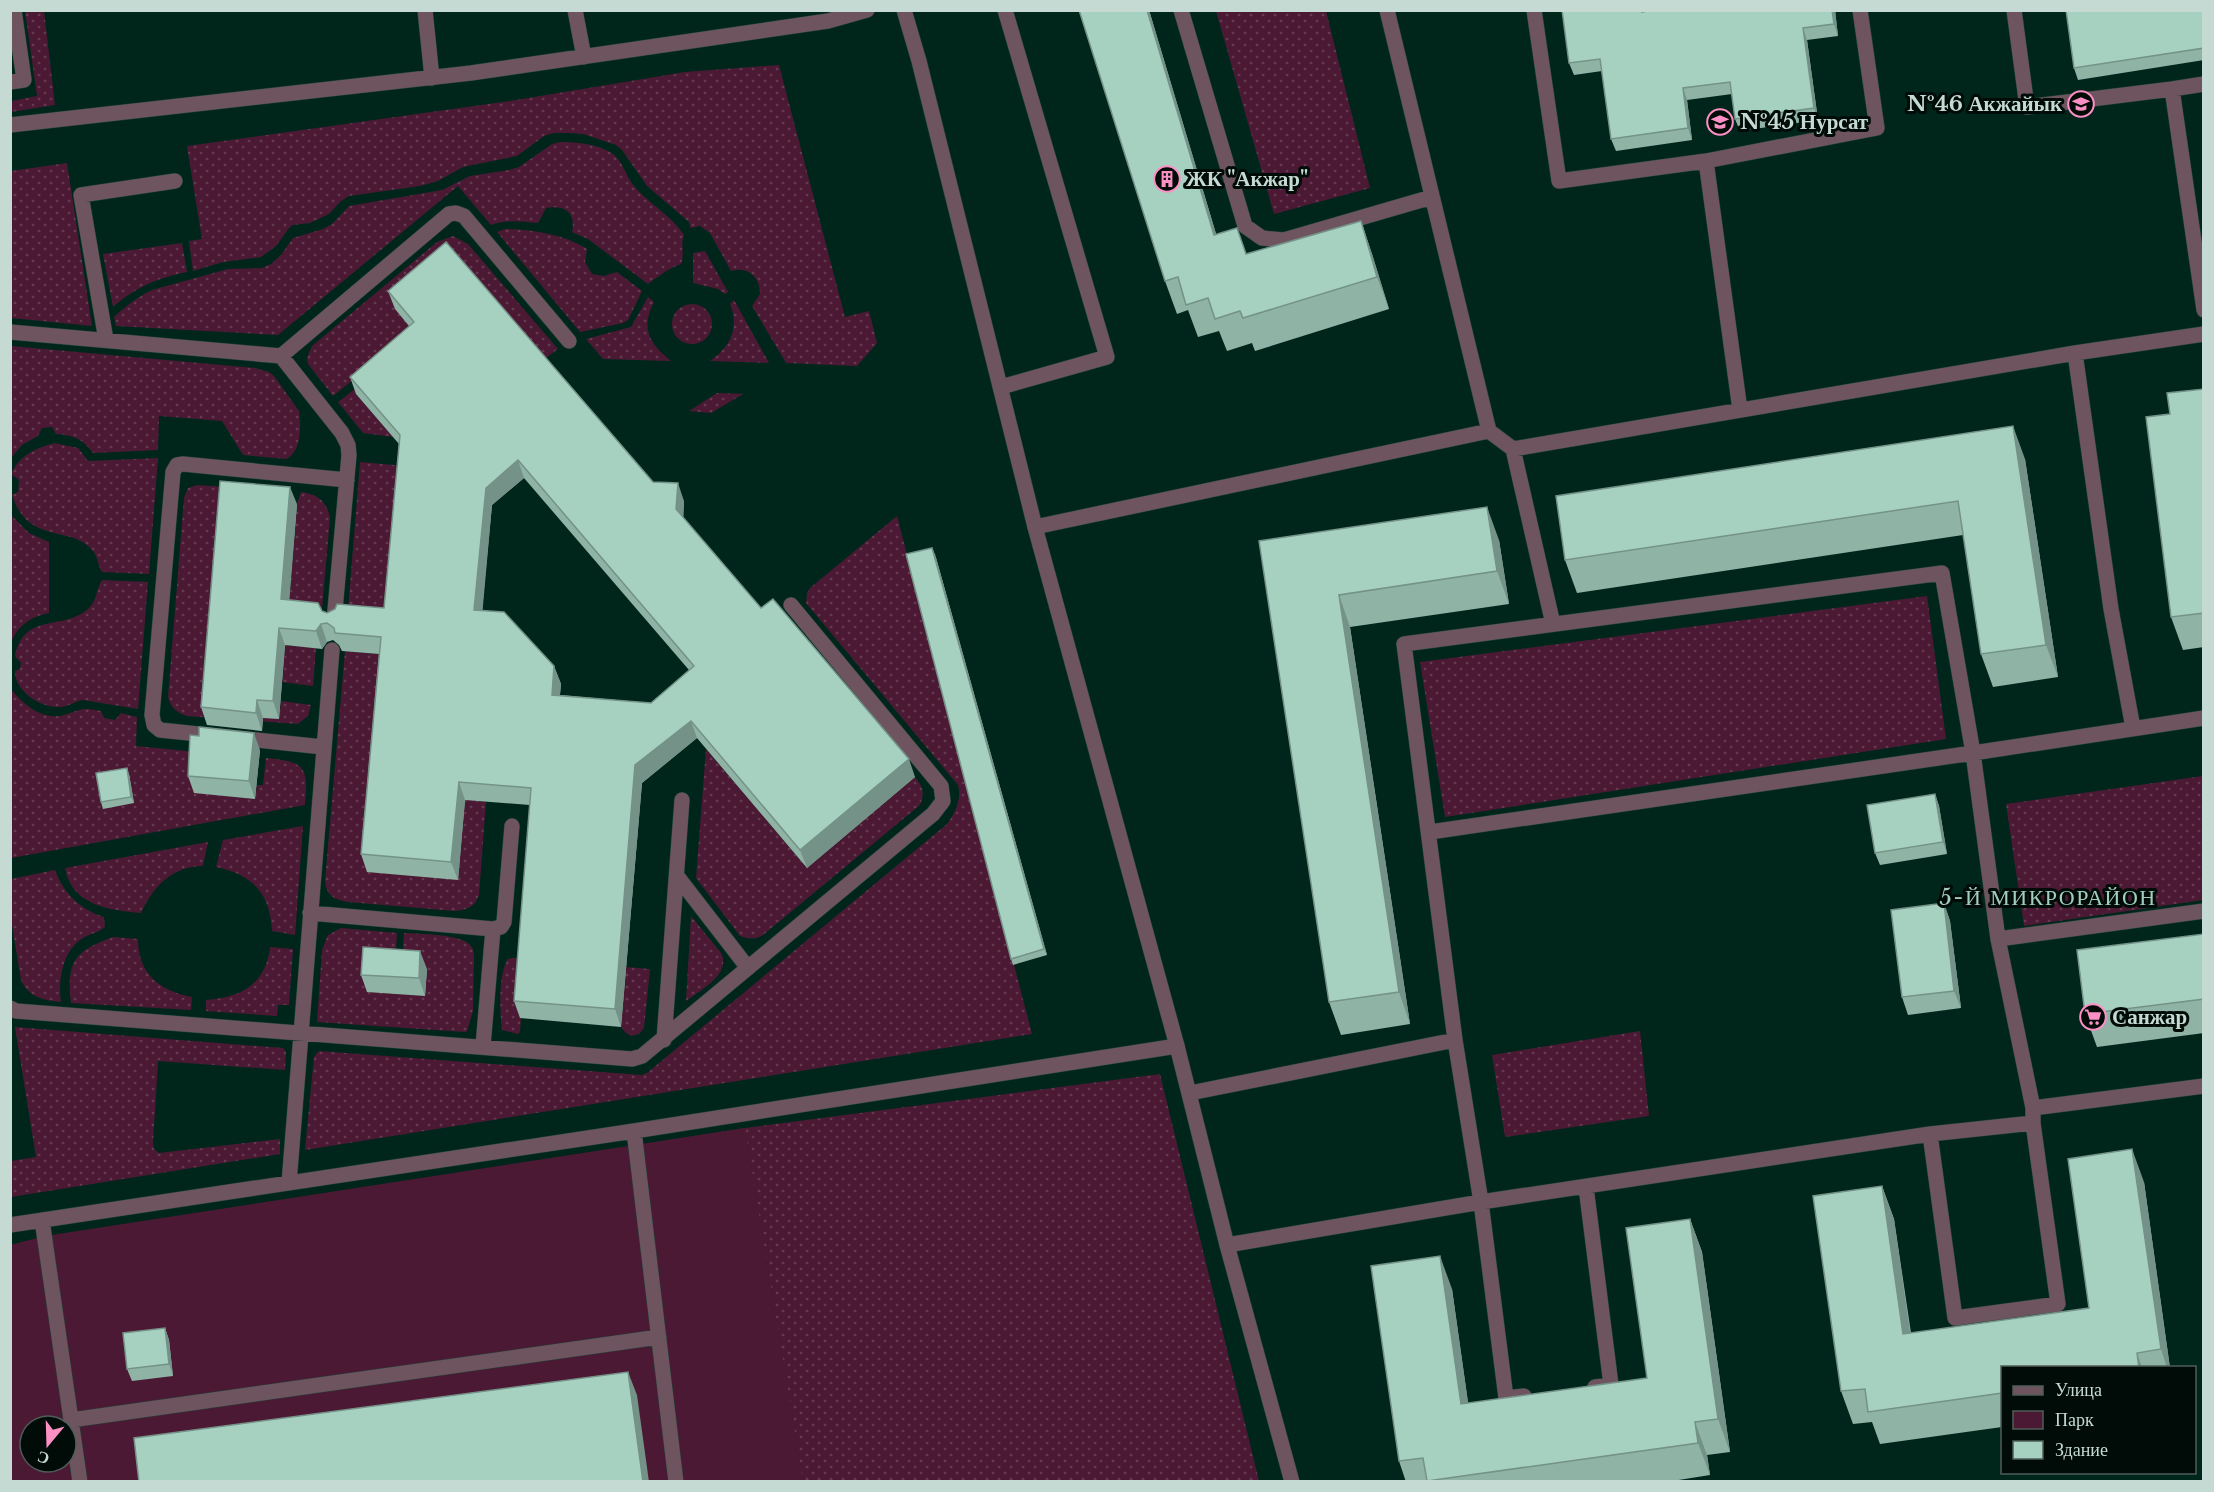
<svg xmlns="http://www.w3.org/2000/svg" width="2214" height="1492" font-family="'Libre Baskerville',serif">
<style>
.green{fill:url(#green-dots)}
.pitch{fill:#4c1934;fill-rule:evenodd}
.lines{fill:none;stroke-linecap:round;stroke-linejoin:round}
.service-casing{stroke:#204339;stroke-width:16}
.minor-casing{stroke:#204339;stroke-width:16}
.service{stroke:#6e545f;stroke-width:15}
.minor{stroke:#6e545f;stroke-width:15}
.wall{fill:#8fb4a6;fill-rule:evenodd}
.shaded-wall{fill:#749287}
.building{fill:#a6d1c1;stroke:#749287;stroke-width:1.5;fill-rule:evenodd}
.labels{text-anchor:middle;stroke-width:6;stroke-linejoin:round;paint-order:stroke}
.poi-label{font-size:21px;font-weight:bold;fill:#c5dad2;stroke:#010c08;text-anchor:start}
.neighbourhood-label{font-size:22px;letter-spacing:1.5px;fill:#a3cdbe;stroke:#010c08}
</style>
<defs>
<pattern id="green-dots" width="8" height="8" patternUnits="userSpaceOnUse" patternTransform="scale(1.5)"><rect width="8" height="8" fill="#4c1934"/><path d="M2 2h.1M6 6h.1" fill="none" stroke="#643a50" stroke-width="1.8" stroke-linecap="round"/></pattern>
</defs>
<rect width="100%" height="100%" fill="#00261c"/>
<path class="green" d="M25,11H44L55,105L11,112V101L37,96Z
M1216,11H1326L1370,188L1274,214Z
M779,65L845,317L869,311L877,343L857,366L786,363L752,306L760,294C760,277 748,266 731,271L710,233L700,226L690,228L689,222L647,186L622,150L616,145L583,134L569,133H553L544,136L517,156L463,167L438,181L420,186L349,196L341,201L329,214L310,223L293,225L289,228L276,246L261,257L223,262L193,271L189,241L202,239L187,146L510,101L685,72Z
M560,142C576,142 596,144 610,152C623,160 625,175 634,186C649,204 671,215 684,235C680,244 685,254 681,264C671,267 657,277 648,284L588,239L572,232C576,212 565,205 546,208L538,223C522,222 506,219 491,225L458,186L278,335L116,326L114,317C126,306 137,297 152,290L228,269L262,268L271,264L281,255L293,238L323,229L332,224L349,206L442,190L470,176L509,170L519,167L552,144Z
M67,163L92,326L11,318V171Z
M505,229C533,230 563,234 587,249L585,262L592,274L604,276L617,272L642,291L628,320L623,323L580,332L497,232Z
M453,236L468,244L558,349L540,362L421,340L363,372L333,396L308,364L307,358L312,346L437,242Z
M182,243L187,272C157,278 136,287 113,307L103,254Z
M705,251L728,292L725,294L718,289L693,283V253Z
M648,297L654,302C640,329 650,344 671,361L603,359L586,339L631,327Z
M734,300L769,363L710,361C730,347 740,328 730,304Z
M672 324a20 20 0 1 1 40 0a20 20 0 1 1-40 0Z
M11,346L255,368L269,372L274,376L299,411C301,425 302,452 286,459L243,455L222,421L159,416L158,450L93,453C83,439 73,435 56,434L52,427L42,428L38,436L22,445L11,458Z
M355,389L357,395L393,437L363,433L338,402Z
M717,393L743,394L711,413L689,411Z
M54,443L78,448L88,461L158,458L149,574L102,572C98,566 98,557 93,551C72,524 28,546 12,495L18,492L19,480L11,474C20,455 34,449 54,443Z
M360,462L405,466L390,626L347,622Z
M197,485L226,487L279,719L281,701L311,705L308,716L298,724L187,716C177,713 171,708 168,697L184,498L188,488Z
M301,492C317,494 327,501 330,518L321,620L288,617L297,504Z
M11,515L29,533L49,542V613C30,617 19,625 11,642Z
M897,516L1032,1034L305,1150L314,1057L319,1051L642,1075L647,1073L947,824C955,813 962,799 958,785L806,603L807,593L810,588Z
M102,580L148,582L138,709L83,700C74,701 69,707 60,707C41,708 15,692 15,671L20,669L21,663L15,656C25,611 61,632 88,609C97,601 96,590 102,580Z
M1927,596L1946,739L1445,817L1420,662Z
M285,645L316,648L313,686L282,682Z
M345,651L387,655L465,799L486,802L479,895C474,908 468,909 455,911L348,902C334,900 326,895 325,881Z
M10,688C23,704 42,721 64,715C83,709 81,707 101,711L104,718L115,720L121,713L137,717L136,746L197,752L255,799L257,785H263L266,758C306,762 308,766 305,805L11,858Z
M706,749L807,868L915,777C923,787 925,793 920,805L763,935C755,940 749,939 740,936L696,878Z
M2203,776V900L2024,926L2006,804Z
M303,826L295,935L272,931C270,893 253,875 216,867L223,840Z
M208,842L203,866C172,866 153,887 141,913C110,910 72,906 65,868Z
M55,870C63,893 81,910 104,917L105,927C98,933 88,934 80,940C62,953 58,982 61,1002C44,1000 29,998 21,980L11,919V879Z
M691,916L721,953C732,974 700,990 686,1001Z
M341,928L397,933L395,966L402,967L404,933C419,934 461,934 470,945C474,949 474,954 474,959L473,1011L467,1031L465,1032L317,1022L322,950L328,935Z
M113,937L138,939C138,974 160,991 192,997L191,1010L71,1003C66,961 75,951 113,937Z
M270,947L293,949L289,1005H278L277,1016L206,1011V1000C241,998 266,984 270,947Z
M512,958H525L520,1032L518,1034L502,1030C500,1014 498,973 508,959Z
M626,967L650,969L644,1028L639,1034L631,1036L625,1032L621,1027Z
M15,1027L283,1048L286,1052L285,1070L158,1061L153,1143L154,1149L159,1153L280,1139V1154L11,1197V1161L36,1157Z
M1640,1031L1649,1116L1505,1137L1492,1055Z
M1160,1074L1259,1481H702L656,1142L745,1128Z"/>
<path class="pitch" d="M745,1128L803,1481H11L10,1245L45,1236ZM30,1426H66V1462H30Z"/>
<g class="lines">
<g class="service-casing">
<path id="service" d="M425,10L432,78
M575,10L584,57
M1181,10L1245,226L1262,238L1284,240L1432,197
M1387,10L1489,431
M1534,10L1559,181L1706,161L1877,128L1860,10
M2014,10L2027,107L2172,89L2204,84
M10,82L24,80L14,10
M2172,89L2204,310
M10,125L471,73L828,21L867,10
M1706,161L1740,410
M10,332L281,356L449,214L456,213L464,216L569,341
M106,340L81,195L175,181
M2075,353L2111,609L2133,728
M281,356L342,433L348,445L349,455L334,621
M1001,387L1107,357L1005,10
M1513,449L1553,624
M1035,527L1489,431L1513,449L2075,353L2204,334
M323,747L160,730L154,725L152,715L173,472L177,465L183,464L347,480
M1430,832L1973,753L1998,939
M677,876L748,968
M310,913L493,929
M10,1008L16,1011L632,1059L642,1056L933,814L943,801L941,786L791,605
M664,1040L682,800
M483,1046L493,929L501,927L504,922L512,826
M1190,1093L1455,1040
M2033,1108L1998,939L2204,911
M634,1131L676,1482
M1930,1134L1955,1318L2058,1304L2033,1123
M289,1183L332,650
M1586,1187L1611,1385L1595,1387
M42,1220L80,1482
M10,1225L634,1131L1177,1046
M1227,1245L1481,1202L1930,1134L2033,1123V1108L2204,1086
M1524,1396L1506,1398L1481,1202L1455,1040L1404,644L1942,573L1973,753L2204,718
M71,1420L659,1337"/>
</g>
<g class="minor-casing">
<path id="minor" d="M904,10L919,61L1035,527L1177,1046L1227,1245L1292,1482"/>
</g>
<use href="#service" class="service"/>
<use href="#minor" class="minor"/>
</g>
<path class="wall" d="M1079,10H1149L1216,234L1246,254L1361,221L1372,254L1389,309L1255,351L1252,343L1227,351L1219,331L1198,337L1188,310L1177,314L1165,281Z
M1562,10H1644V12L1835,10L1838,36L1807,40L1818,120L1740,131L1735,119L1732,94L1687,100L1692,140L1616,151L1611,139L1602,71L1574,75L1569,63Z
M2204,10V60L2078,80L2074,68Z
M388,291L653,482L684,501L683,518L761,608L915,777L807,868L697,738L642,783L621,1027L520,1018L514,1001L530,805L465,800L458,880L367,872L361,854L379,654L342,651L339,645L333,640L327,642L322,649L285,645L279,719L263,718L262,731L207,725L201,707L297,504L289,600L327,613L384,608L399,444L356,394L350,377L409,326L395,309ZM524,478L689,670L651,703L560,695L561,684L554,666L482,610L492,505Z
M2204,389V647L2183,650L2171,617L2170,414Z
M2025,459L2058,677L1993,687L1981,654L1963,535L1577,593L1565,560Z
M1499,540L1509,604L1350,627L1410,1024L1341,1035L1329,1002L1259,541Z
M935,554L1047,955L1013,965L1011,959Z
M260,750L255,799L194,793L188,776Z
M129,774L134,803L103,809L101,802Z
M1935,794L1939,806L1947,854L1880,865L1875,853Z
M1944,903L1950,921L1961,1008L1908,1015L1902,997Z
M2204,934V1033L2097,1047L2085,1014Z
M427,969L425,996L367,992L361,975Z
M2144,1182L2170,1368H2002V1427L1880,1444L1872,1422L1853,1424L1841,1391L1882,1186L1894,1219L1911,1333L2089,1308Z
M1690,1219L1702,1252L1730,1452L1707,1455L1710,1475L1666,1482H1406L1399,1461L1452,1289L1468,1403L1647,1378Z
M165,1328L169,1340L173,1376L132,1381L127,1369Z"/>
<path class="shaded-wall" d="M1147,10H1149L1226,267L1214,235Z
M1832,10H1835L1838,36L1834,24Z
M1803,28L1807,40L1818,120L1814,108Z
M1683,88L1687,100L1692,140L1688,128Z
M1361,221L1372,254L1389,309L1377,277Z
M2013,426L2025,459L2058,677L2046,645Z
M518,460L524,478L492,505L481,628L474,610L486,488Z
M678,483L684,501L683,527L676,509Z
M290,487L297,504L288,617L281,599Z
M1487,507L1499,540L1509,604L1497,571Z
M932,548L935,554L1047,955L1044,949Z
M1339,595L1350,627L1410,1024L1399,992Z
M321,624L327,642L322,649L316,631Z
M279,628L285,645L279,719L273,701Z
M554,666L561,684L558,712L552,695Z
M257,700L263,718L262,731L256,713Z
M691,721L697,738L642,783L621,1027L615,1009L635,765Z
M254,733L260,750L255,799L249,781Z
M909,759L915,777L807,868L800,850Z
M127,768L129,774L134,803L131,797Z
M459,782L465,800L458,880L451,862Z
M1935,794L1939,806L1947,854L1943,842Z
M1944,903L1950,921L1961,1008L1954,991Z
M420,951L427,969L425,996L419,978Z
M2132,1149L2144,1182L2170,1368H2167L2161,1349Z
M1882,1186L1894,1219L1915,1367L1903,1334Z
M1690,1219L1702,1252L1730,1452L1718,1419Z
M1440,1256L1452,1289L1473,1437L1461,1404Z
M165,1328L169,1340L173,1376L169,1364Z
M2137,1353L2142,1368H2139Z
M628,1372L637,1395L649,1482H643Z
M1695,1422L1707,1455L1710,1475L1698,1443Z"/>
<path class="building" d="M1079,10H1147L1214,235L1237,228L1246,254L1361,221L1377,277L1243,318L1240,311L1215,319L1208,298L1186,305L1178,277L1165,281Z
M1562,10H1642V12L1652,10H1832L1834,24L1803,28L1814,108L1735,119L1730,82L1683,88L1688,128L1611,139L1600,59L1569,63Z
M2066,10H2204V48L2074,68Z
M446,242L653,482L678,483L676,509L761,608L773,599L909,759L800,850L691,721L635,765L615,1009L514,1001L531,788L459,782L451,862L361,854L381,637L335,633L334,628L327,623L321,624L316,631L279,628L273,701L257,700L256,713L201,707L220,481L290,487L281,599L318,603L322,611L327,613L335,609L337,604L384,608L400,435L350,377L414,322L388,291ZM518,460L694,666L651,703L552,695L554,666L504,612L474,610L486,488Z
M2204,389V613L2171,617L2146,417L2170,414L2167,393Z
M2013,426L2046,645L1981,654L1958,501L1565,560L1556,496Z
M1487,507L1497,571L1339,595L1399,992L1329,1002L1259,541Z
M932,548L1044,949L1011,959L906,554Z
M199,727L254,733L249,781L188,776L190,735L199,736Z
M127,768L131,797L101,802L96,773Z
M1935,794L1943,842L1875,853L1867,805Z
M1944,903L1954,991L1902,997L1891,910Z
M2204,934V999L2085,1014L2077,950Z
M363,947L420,951L419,978L361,975Z
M2132,1149L2161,1349L2137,1353L2139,1368H2002V1393L1868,1412L1865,1389L1841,1391L1813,1196L1882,1186L1903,1334L2089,1308L2068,1159Z
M1690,1219L1718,1419L1695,1422L1698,1443L1427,1481L1423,1458L1399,1461L1371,1266L1440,1256L1461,1404L1647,1378L1626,1228Z
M165,1328L169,1364L127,1369L123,1333Z
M628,1372L643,1482H139L134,1438Z"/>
<defs>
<g id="school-ring" transform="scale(1.35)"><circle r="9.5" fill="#010c08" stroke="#fc8fc3" stroke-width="1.5"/><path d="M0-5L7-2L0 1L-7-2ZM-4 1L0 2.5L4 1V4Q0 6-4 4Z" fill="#fc8fc3"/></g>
<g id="building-ring" transform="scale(1.35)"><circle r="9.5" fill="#010c08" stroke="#fc8fc3" stroke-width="1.5"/><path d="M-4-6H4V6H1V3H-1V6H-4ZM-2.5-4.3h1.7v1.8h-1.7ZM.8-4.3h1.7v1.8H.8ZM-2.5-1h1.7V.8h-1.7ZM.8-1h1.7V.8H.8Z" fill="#fc8fc3"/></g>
<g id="supermarket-ring" transform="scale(1.35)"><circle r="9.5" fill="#010c08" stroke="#fc8fc3" stroke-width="1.5"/><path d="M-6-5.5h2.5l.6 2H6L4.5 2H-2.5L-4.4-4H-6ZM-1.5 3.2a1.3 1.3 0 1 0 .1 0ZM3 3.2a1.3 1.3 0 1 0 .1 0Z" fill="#fc8fc3"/></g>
</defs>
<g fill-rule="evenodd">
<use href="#school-ring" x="2081" y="104"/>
<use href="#school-ring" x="1720" y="122"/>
<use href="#building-ring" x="1167" y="179"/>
<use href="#supermarket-ring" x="2093" y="1017"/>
</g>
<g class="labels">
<g class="poi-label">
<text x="2062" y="111" text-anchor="end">№46 Акжайык</text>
<text x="1740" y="129">№45 Нурсат</text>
<text x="1186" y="186">ЖК "Акжар"</text>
<text x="2112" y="1024">Санжар</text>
</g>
<g class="neighbourhood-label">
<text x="2048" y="905">5-Й МИКРОРАЙОН</text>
</g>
</g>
<rect width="2214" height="1492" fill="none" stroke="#c5dad2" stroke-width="24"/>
<rect x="2001" y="1366" width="195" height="108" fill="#010c08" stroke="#4f5e59" stroke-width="1.5"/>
<rect x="2013" y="1386" width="30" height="9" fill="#6e545f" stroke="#4f5e59" stroke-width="1.5"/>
<text x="2055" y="1396" font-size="18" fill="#c5dad2">Улица</text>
<rect x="2013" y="1411" width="30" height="18" fill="#4c1934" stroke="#4f5e59" stroke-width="1.5"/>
<text x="2055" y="1426" font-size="18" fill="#c5dad2">Парк</text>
<rect x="2013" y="1441" width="30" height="18" fill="#a6d1c1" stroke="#4f5e59" stroke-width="1.5"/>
<text x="2055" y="1456" font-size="18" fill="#c5dad2">Здание</text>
<g transform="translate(48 1444) rotate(199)"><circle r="28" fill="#010c08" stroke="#4f5e59" stroke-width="1.5"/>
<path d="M0-4.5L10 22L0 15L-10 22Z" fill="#fc8fc3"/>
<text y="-9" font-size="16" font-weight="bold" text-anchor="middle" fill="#c5dad2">С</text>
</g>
</svg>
